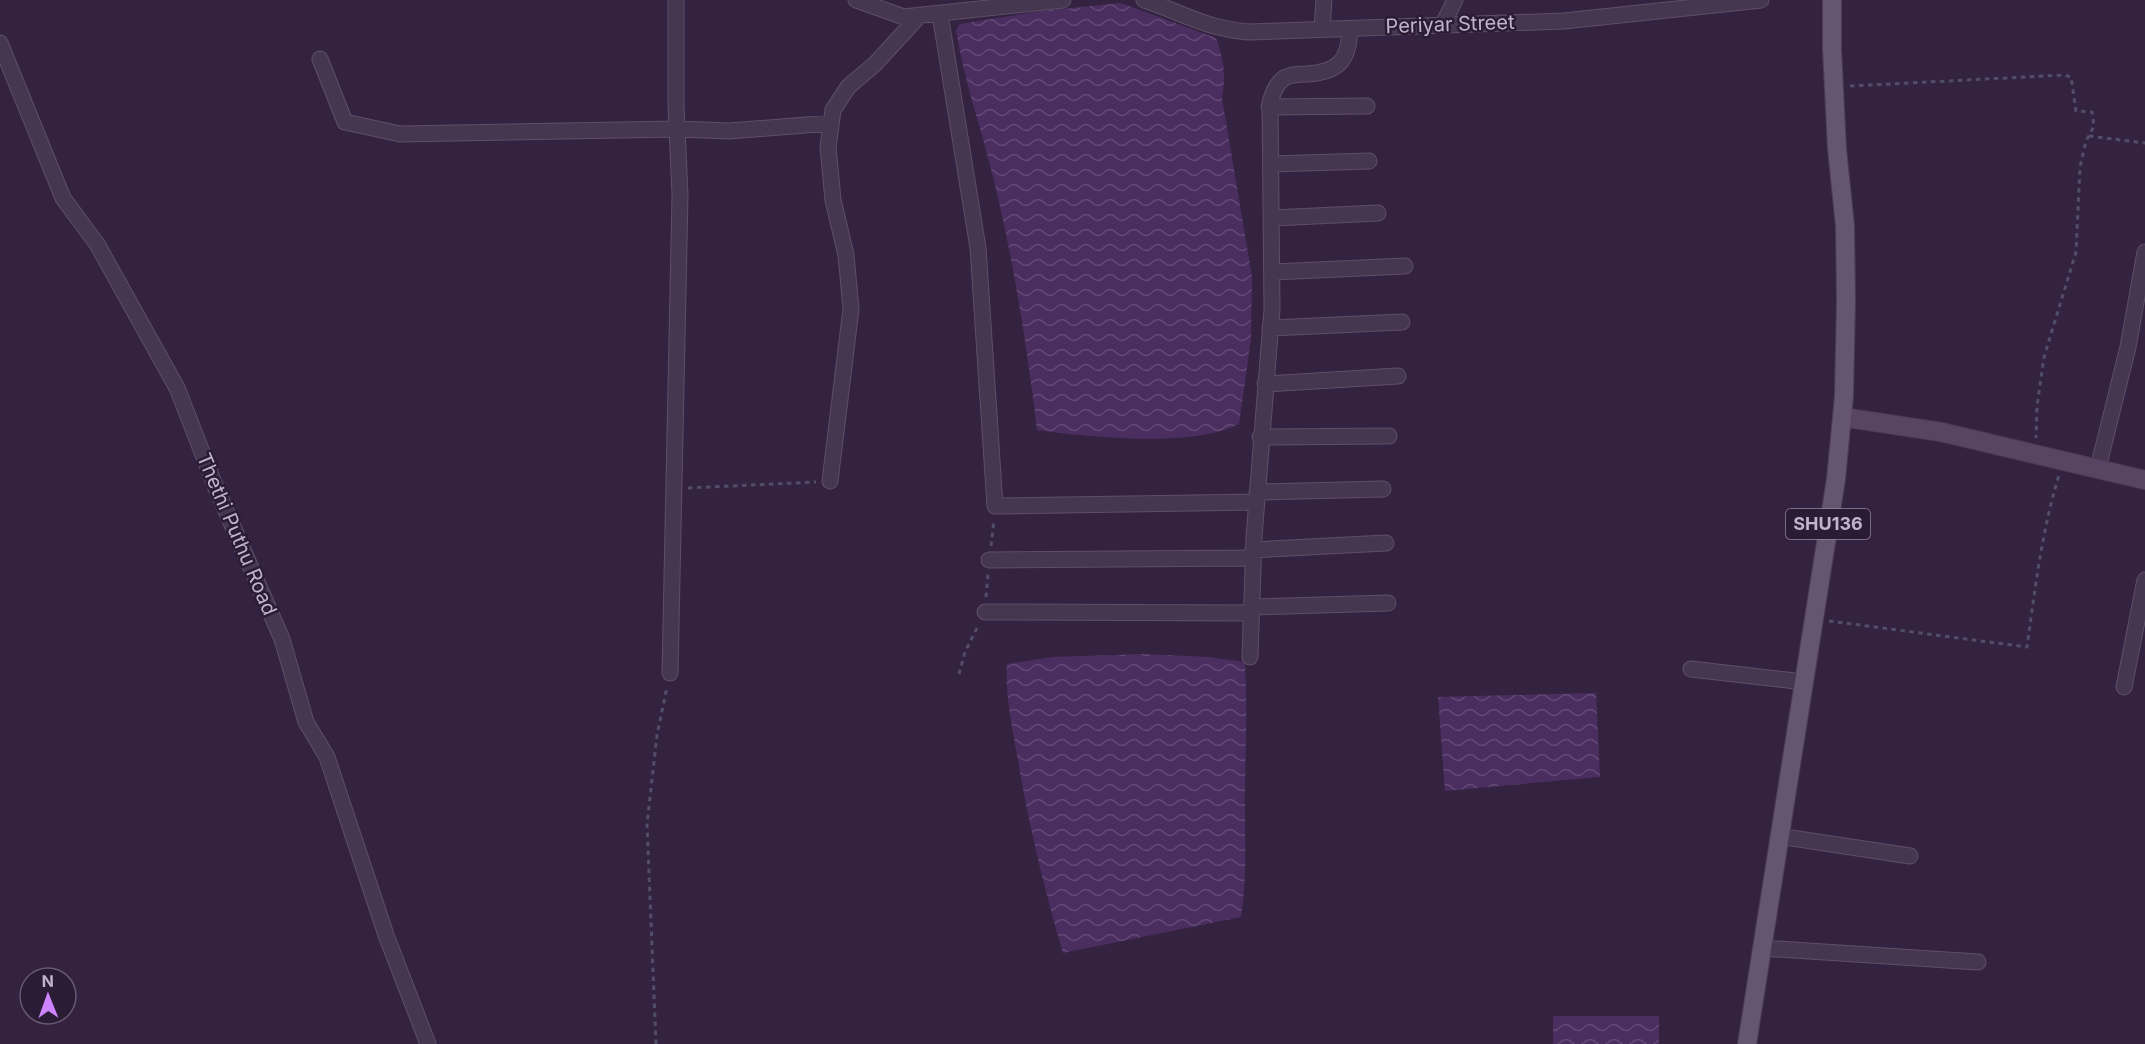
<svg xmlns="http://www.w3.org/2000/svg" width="2145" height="1044" font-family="Inter,sans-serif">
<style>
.water{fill:url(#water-waves)}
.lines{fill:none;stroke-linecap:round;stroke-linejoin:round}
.street-casing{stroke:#5e4f68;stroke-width:17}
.secondary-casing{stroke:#4c3d56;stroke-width:20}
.primary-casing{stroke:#4c3d56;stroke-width:20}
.path{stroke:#524e69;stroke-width:3;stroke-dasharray:4.5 4.5;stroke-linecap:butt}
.street{stroke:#463750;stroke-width:15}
.secondary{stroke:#584564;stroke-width:18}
.primary{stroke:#645570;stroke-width:18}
.labels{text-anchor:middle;stroke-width:5;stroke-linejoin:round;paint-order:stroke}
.shield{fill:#2b1c35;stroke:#95869e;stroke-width:1.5}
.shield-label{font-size:18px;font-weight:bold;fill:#c2b3cb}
.street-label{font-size:20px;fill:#c2b3cb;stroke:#2b1c35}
</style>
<defs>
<pattern id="water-waves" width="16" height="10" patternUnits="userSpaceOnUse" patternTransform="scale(1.5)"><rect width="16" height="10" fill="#4b2e60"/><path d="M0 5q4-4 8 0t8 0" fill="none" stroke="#634a75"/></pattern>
</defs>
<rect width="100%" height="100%" fill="#332341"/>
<path class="water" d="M1121,3L1216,38C1224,59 1226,76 1222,98L1252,277L1251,339L1239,424C1194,448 1088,437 1037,430C1027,346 1014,263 994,181C982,130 964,82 956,30L960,24L1042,11Z
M1143,654L1208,657L1245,662C1247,703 1246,742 1245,783C1244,828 1248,872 1241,917L1063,953C1044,888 1028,822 1017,755C1012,725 1005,695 1007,664L1053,657Z
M1596,693L1600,777L1445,791L1438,697Z
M1553,1016H1659V1044H1553Z"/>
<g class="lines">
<g class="street-casing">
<path id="street" d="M856,0L904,17L1063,0
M1144,0C1183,13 1205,28 1248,32L1564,21L1761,0
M940,14L978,248L995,506L1256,502
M1443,24L1455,0
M1322,29L1324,0
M0,43L63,198L97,244L177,388L216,488L282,639L306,722L327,757L386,935L428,1044
M320,59L345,122L400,134L678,129L729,131L831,123
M1269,107L1367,106
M1271,164L1369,161
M1273,218L1378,213
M1273,272L1405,266
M1270,328L1402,322
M1265,384L1398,376
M1260,437L1389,436
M2098,468L2128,347L2145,252
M830,481L851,309L846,255L833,200L828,147L833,110L848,87L875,64L920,15
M1257,492L1383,489
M1253,550L1386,543
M989,560L1252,558
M1251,607L1388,603
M985,612L1250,613
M1250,657L1254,537L1272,309L1270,102C1273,93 1276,84 1284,78C1291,74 1300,74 1307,74C1339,72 1349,60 1350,29
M1691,669L1804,682
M670,673L680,195L676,105V0
M2124,687L2145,580
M1778,836L1910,856
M1761,948L1978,962"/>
</g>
<g class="secondary-casing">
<path id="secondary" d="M1842,417L1941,432L2145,480"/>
</g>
<g class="primary-casing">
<path id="primary" d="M1747,1044L1836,479L1844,396L1846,300L1845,226L1837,149L1832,49V0"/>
</g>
<path class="path" d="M1850,86L2064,75L2071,77L2076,111L2092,112L2094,126L2086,141L2080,167L2076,252L2044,357L2037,406L2036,438
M2089,136L2145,143
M688,488L816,482
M991,546L994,520
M986,597L988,574
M1829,621L2027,647C2035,589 2042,530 2059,475
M959,674L965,652L978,626
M656,1044L647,824L657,735L667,687"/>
<use href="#street" class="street"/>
<use href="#secondary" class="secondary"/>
<use href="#primary" class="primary"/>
</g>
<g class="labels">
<rect class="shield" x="1786" y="509" width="84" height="30" rx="4.5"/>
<g class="shield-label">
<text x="1828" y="530">SHU136</text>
</g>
<g class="street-label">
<text transform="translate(1450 24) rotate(-2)" y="7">Periyar Street</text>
<text transform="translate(237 534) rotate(67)" y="7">Thethi Puthu Road</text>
</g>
</g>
<g transform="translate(48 996) rotate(359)"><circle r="28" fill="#2b1c35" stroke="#675871" stroke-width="1.5"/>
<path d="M0-4.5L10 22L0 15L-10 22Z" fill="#ce84ff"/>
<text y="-9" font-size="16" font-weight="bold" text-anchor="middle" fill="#c2b3cb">N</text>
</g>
</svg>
